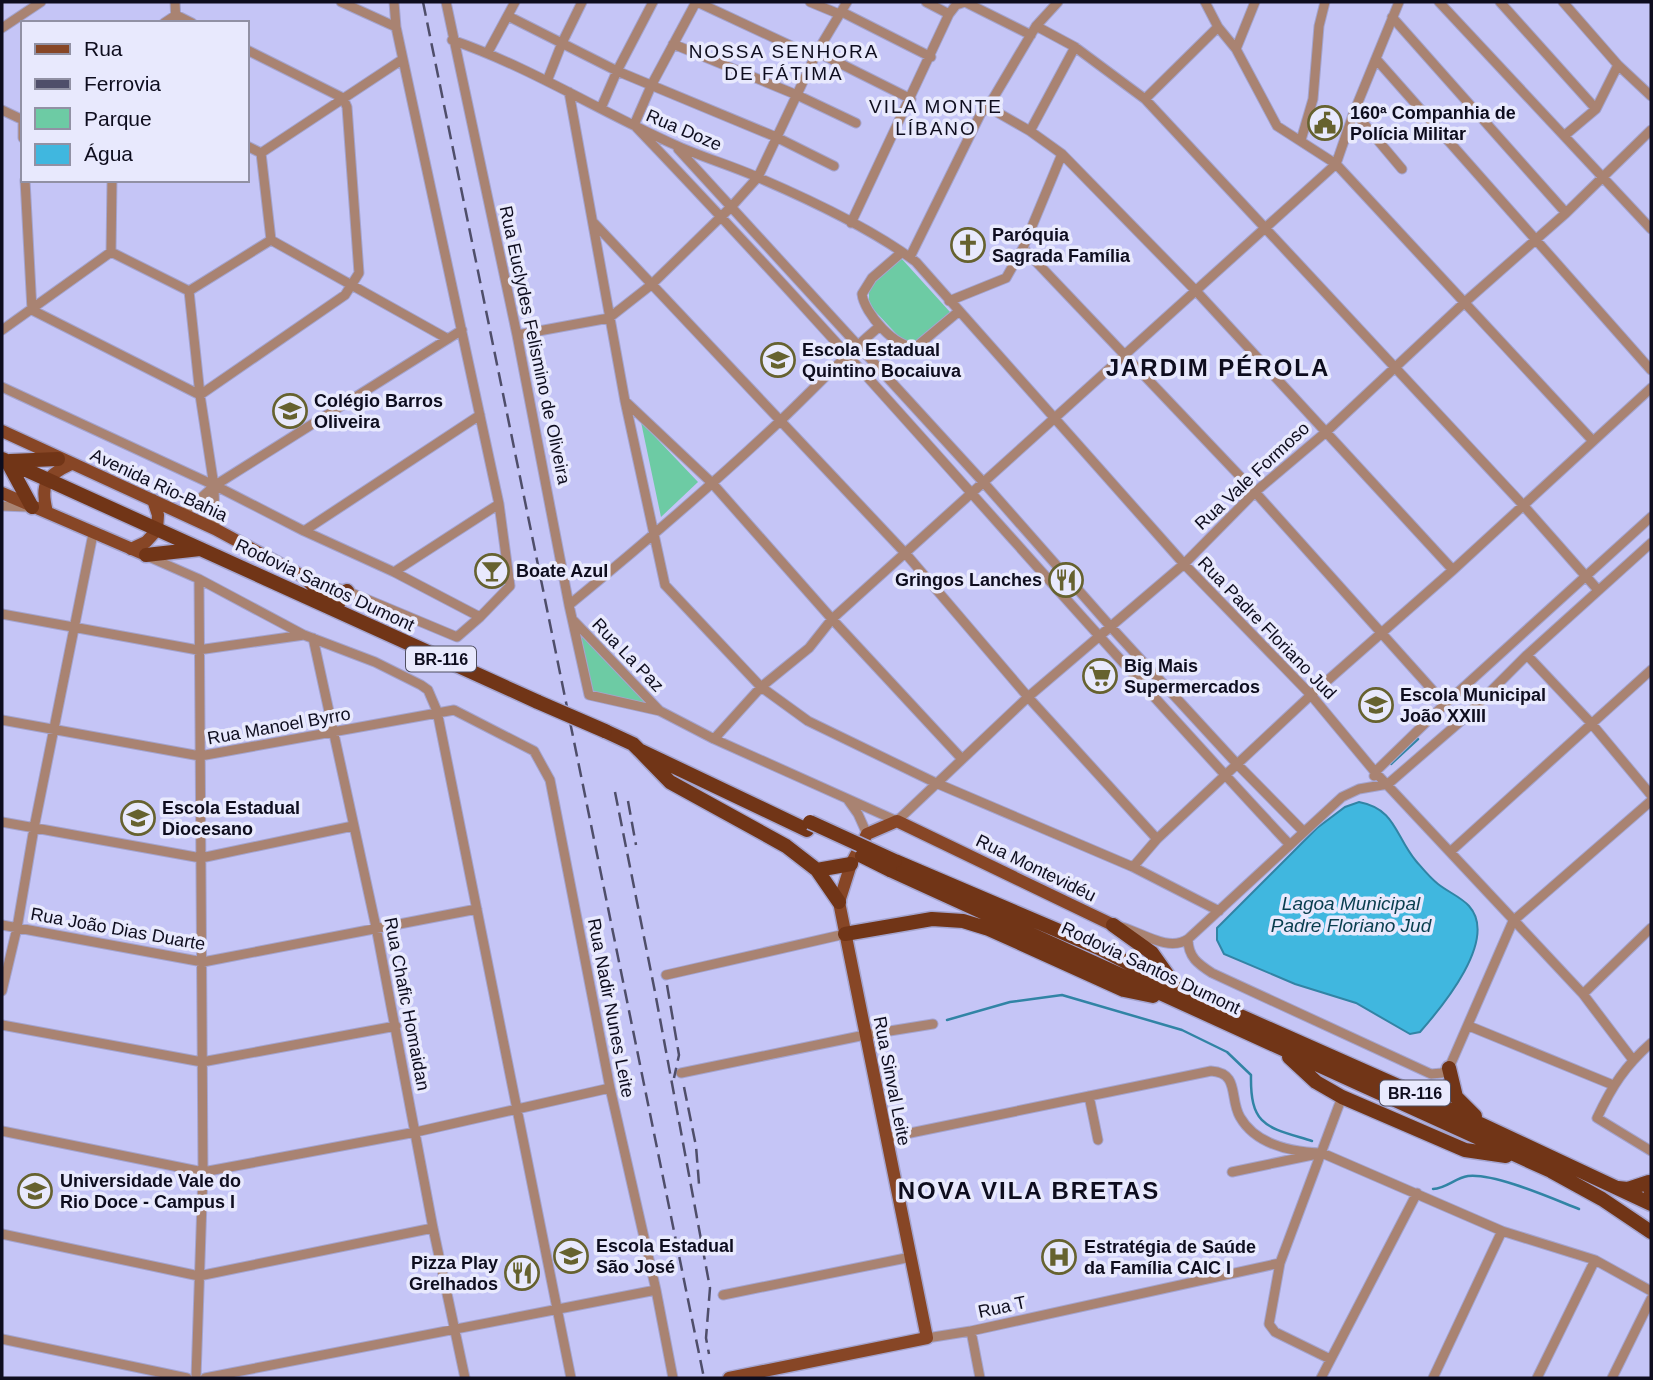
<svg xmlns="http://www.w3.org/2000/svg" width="1653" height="1380" font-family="Helvetica,sans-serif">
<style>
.green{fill:#6dcba4}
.water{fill:#40b7df;stroke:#3184a5;stroke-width:2}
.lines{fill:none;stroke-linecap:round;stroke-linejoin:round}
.stream{stroke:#3184a5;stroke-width:2.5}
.minor-casing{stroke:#a4a4cf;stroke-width:11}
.major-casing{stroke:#a4a4cf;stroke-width:15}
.highway-casing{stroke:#a4a4cf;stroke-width:17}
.minor{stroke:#a98372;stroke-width:9}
.major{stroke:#874626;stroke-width:12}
.highway{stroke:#713517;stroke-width:14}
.rail{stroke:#4f4e6a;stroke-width:2.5;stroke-dasharray:14 7;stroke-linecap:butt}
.highway-bridge-casing{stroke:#a4a4cf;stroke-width:17;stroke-linecap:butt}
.highway-bridge{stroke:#713517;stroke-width:14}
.labels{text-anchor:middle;stroke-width:7;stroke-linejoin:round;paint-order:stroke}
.shield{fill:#e8e9fd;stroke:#4f4f61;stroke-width:2}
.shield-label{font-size:16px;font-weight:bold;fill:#0e0d1e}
.poi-label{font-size:18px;font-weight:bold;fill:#0e0d1e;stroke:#e8e9fd;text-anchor:start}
.street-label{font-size:18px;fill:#0e0d1e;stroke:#e8e9fd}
.neighbourhood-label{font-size:19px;letter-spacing:2px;fill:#0e0d1e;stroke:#e8e9fd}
.water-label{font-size:19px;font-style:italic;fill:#083d4e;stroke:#e8e9fd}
.district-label{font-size:24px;font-weight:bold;letter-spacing:2px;fill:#0e0d1e;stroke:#e8e9fd}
</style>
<rect width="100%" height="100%" fill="#c5c5f6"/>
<path class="green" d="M901,258L950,312L915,343L903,341L873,309L869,300V287Z
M641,422L698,482L661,517Z
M579,631L651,706L593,693Z"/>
<path class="water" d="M1359,802C1396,809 1395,836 1416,861C1423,869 1430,878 1438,884C1448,892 1461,897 1469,906C1499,939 1442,1007 1420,1032L1410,1034L1356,1003L1295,984L1224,954L1217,940V928L1317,828L1345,807Z"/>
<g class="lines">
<path class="stream" d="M1391,764L1418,739
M947,1020L1010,1002L1062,995L1182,1030L1227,1052L1251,1075C1250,1127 1267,1127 1312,1141
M1433,1189C1447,1188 1455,1178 1468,1176C1495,1173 1553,1199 1579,1209"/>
<g class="minor-casing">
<path id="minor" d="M175,2L176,23
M394,2L396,27
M446,2L517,335L569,605L589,695L660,711L714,739L897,821L1028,697L1184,564L1255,492L1326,432L1465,302L1566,213L1651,130
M696,2L652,84L634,125C859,359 1068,608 1290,845
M697,2L815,57
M810,2L839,14
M926,2L949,14
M1205,2L1218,27L1236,49L1277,126L1336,164L1593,441
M1439,2L1651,229
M1500,2L1596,109
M1563,2L1618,65L1651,96
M842,12L931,57
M508,16L617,71L776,137L834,166
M1392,17L1566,213
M164,23L176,15L192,23
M1036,26L1075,47L1145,99L1523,505L1598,590
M2,28L41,2
M452,40C530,67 599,111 673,144C701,157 730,165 757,177C806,198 874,230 916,262L1184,564L1311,695L1375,772L1583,994L1633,1060
M673,44L797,95L856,123
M1236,49L1255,2
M488,52L515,2
M817,52L911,99
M1376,59L1651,370
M547,81L562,43L582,2
M569,92L625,401L665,585L761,687L808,721L936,783L1133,867L1219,911
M1145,99L1218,27
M988,107L1030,131L1062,154L1197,292L1453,570
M601,108L617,71L653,2
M2,110L23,120
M1354,112L1402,169
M23,119V138
M1030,131L1075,47
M1564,136L1596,109L1618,65
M1301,140L1313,99L1319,26L1325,2
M678,149L984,483L1110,626L1237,764L1304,832
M261,153L403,59
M25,180L32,310L200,395L345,295L359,273L347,107L343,98L247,50
M112,180L111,252L189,291
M594,223L906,554L1028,697L1157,839
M851,223L949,14L956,5L965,2L1031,35
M271,240L448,339
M1023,248L1255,492L1445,704
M902,252L872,278L862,294C864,313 896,349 916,347L958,312
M910,257L981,113L988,107L1036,26L1058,2
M189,291L200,395L214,486L215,529
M189,291L271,240L261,153L247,146
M949,301L1006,278L1023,248L1062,154
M2,330L111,252
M517,335L609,318L651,285L732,206L758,177L817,52L847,2
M2,387L218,487L304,531L394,572L480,617
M625,401L712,483L832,619L962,759
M2,506L28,507
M183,514L214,486L462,330
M304,531L480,415
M149,557L199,579L304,635L375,662L421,685L428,690L437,711L571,1378
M394,572L499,504
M309,579L347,591L457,637L480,617L510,586L499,504L396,27L341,2
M569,605C641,546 711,486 779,422C813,390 844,356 880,326
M2,614L198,650L304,635
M574,621L659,710
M313,638L376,927L433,1228L465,1378
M1527,655L1591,723L1651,795
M2,720L200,756L454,710L534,751L550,780L610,1088L656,1290L673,1378
M714,739L761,687L809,648L832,619L1336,164L1354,112L1399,2
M1374,776L1375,772L1445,704L1651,517
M848,800L858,814L867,834
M2,822L201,858L353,826
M1450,852L1651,670
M1133,867L1157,839L1311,695L1453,570L1651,388
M2,925L203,962L477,909
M1122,927C1142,933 1169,952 1188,939L1342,797L1359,789L1388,784L1462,720L1527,655L1651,543
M1188,939C1188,957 1198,964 1212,973L1431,1074L1442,1073L1449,1068L1513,921L1651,801
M666,975L845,934
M2,991L17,928L34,828L93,534
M1583,994L1651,928
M2,1025L202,1062L396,1026
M1469,1026L1613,1085
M1651,1043C1625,1066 1612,1086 1597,1118L1651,1151
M681,1073L865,1035L933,1024
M1089,1096L1098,1140
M2,1131L203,1172L416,1132L610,1088
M886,1138L1211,1071C1240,1073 1229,1098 1240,1117C1256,1145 1293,1152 1322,1153
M1232,1172L1322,1153L1502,1231L1595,1260L1651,1291
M2,1234L199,1276L433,1228
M723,1295L911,1257
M971,1331L980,1378
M927,1338L971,1331L1280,1263
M2,1339L187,1378
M1330,1359L1275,1332L1269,1324L1280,1263L1342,1097
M196,1378L203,1172L199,579
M205,1378L656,1290
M1321,1378L1417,1193
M1433,1378L1502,1231
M1537,1378L1595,1260
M1612,1378L1651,1299"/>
</g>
<g class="major-casing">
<path id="major" d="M2,431L215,529L306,578
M2,493L146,555
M47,512C40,485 45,476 71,464
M131,549L146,542L157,530L158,515L153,500
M729,1378L927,1338L839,902L851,864L867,834L897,821L1113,925"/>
</g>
<g class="highway-casing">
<path id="highway" d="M2,459L538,702
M7,461L32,507
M10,461L58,459
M146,555L200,549
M306,578L335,607
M335,607L347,591
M605,731L633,744L639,750L807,830
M639,750L670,782L786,846L817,870L839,902
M895,861L1099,948L1177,988L1416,1094L1651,1204
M817,870L851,864
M890,870L1551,1171L1602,1199L1651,1232
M1113,925L1152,953L1176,987
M845,934L932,919L963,921L989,929L1124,990L1153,996
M1289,1057L1316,1082L1342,1097L1465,1150L1506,1156
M1449,1068L1456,1097L1475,1116
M1618,1188L1628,1189L1649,1182L1651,1193"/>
</g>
<use href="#minor" class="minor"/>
<use href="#major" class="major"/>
<use href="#highway" class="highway"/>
<path class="rail" d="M423,2L704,1378
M615,792L655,992L710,1288L706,1338L709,1354
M628,801L636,845
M667,985L679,1055L674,1078
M684,1087L696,1146L699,1184"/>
<g class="highway-bridge-casing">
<path id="highway-bridge" d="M538,702L605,731
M810,822L895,861
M862,856L890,870"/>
</g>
<use href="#highway-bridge" class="highway-bridge"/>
</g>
<defs>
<g id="civic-ring" transform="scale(1.75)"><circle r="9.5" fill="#e8e9fd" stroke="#66622f" stroke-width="1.5"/><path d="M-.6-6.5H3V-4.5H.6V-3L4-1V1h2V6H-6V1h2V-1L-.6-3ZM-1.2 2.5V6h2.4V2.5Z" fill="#66622f"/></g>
<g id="church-ring" transform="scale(1.75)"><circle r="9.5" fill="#e8e9fd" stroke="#66622f" stroke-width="1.5"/><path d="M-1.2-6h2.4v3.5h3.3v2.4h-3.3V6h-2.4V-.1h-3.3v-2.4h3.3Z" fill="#66622f"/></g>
<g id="school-ring" transform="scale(1.75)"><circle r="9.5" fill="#e8e9fd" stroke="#66622f" stroke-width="1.5"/><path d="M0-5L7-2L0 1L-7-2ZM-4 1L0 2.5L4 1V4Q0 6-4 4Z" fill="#66622f"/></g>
<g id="bar-ring" transform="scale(1.75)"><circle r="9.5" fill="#e8e9fd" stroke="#66622f" stroke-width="1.5"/><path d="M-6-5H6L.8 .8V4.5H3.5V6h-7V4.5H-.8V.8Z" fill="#66622f"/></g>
<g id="restaurant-ring" transform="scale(1.75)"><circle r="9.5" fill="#e8e9fd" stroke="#66622f" stroke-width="1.5"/><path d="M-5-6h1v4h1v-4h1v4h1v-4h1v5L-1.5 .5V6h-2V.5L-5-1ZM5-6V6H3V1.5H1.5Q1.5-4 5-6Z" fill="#66622f"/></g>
<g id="supermarket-ring" transform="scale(1.75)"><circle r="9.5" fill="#e8e9fd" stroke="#66622f" stroke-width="1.5"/><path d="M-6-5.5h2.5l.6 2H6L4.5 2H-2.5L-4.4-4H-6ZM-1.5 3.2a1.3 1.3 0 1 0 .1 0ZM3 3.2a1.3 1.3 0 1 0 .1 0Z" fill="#66622f"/></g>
<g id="university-ring" transform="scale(1.75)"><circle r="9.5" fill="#e8e9fd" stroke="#66622f" stroke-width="1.5"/><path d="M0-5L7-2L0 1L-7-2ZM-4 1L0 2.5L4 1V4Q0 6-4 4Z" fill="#66622f"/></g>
<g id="hospital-ring" transform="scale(1.75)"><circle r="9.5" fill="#e8e9fd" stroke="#66622f" stroke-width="1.5"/><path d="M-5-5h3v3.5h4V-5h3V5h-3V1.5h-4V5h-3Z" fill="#66622f"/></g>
</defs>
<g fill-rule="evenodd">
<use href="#civic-ring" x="1325" y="123"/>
<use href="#church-ring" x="968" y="245"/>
<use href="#school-ring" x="778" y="360"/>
<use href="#school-ring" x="290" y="411"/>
<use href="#bar-ring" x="492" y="571"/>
<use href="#restaurant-ring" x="1066" y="580"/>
<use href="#supermarket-ring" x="1100" y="676"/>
<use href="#school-ring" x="1376" y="705"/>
<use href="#school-ring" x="138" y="818"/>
<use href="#university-ring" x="35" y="1191"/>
<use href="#school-ring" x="571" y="1256"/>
<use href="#hospital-ring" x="1059" y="1257"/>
<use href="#restaurant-ring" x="522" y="1273"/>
</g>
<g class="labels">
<g class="shield">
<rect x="406" y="646.5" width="70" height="25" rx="5"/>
<rect x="1380" y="1080.5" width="70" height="25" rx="5"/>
</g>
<g class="shield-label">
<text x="441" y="665">BR-116</text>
<text x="1415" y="1099">BR-116</text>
</g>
<g class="poi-label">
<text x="1350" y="119">160ª Companhia de<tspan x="1350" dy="21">Polícia Militar</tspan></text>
<text x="992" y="241">Paróquia<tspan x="992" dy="21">Sagrada Família</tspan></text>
<text x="802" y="356">Escola Estadual<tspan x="802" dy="21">Quintino Bocaiuva</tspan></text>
<text x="314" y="407">Colégio Barros<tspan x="314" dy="21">Oliveira</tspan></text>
<text x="516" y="577">Boate Azul</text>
<text x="1042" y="586" text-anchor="end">Gringos Lanches</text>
<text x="1124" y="672">Big Mais<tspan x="1124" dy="21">Supermercados</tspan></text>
<text x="1400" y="701">Escola Municipal<tspan x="1400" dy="21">João XXIII</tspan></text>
<text x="162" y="814">Escola Estadual<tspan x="162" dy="21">Diocesano</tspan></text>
<text x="60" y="1187">Universidade Vale do<tspan x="60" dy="21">Rio Doce - Campus I</tspan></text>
<text x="596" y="1252">Escola Estadual<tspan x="596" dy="21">São José</tspan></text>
<text x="1084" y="1253">Estratégia de Saúde<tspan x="1084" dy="21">da Família CAIC I</tspan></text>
<text x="498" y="1269" text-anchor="end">Pizza Play<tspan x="498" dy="21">Grelhados</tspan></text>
</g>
<g class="street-label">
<text transform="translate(684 130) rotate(23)" y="6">Rua Doze</text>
<text transform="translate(535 345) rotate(78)" y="6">Rua Euclydes Felismino de Oliveira</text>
<text transform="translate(1252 476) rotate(-43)" y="6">Rua Vale Formoso</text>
<text transform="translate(159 485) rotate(25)" y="6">Avenida Rio-Bahia</text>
<text transform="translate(325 585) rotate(25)" y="6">Rodovia Santos Dumont</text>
<text transform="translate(1267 628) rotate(46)" y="6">Rua Padre Floriano Jud</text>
<text transform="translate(628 655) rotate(46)" y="6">Rua La Paz</text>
<text transform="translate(279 726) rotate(-10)" y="6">Rua Manoel Byrro</text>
<text transform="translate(1036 868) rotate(26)" y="6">Rua Montevidéu</text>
<text transform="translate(118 929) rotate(10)" y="6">Rua João Dias Duarte</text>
<text transform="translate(1151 968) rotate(25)" y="6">Rodovia Santos Dumont</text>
<text transform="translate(407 1004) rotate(79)" y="6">Rua Chafic Homaidan</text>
<text transform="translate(611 1008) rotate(79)" y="6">Rua Nadir Nunes Leite</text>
<text transform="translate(892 1081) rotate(79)" y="6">Rua Sinval Leite</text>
<text transform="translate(1002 1307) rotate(-12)" y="6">Rua T</text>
</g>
<g class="neighbourhood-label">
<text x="784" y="58">NOSSA SENHORA<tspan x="784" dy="22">DE FÁTIMA</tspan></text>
<text x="936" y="113">VILA MONTE<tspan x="936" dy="22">LÍBANO</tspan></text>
</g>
<g class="water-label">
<text x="1351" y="910">Lagoa Municipal<tspan x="1351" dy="22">Padre Floriano Jud</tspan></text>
</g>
<g class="district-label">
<text x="1218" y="376">JARDIM PÉROLA</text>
<text x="1029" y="1199">NOVA VILA BRETAS</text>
</g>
</g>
<rect width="1653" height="1380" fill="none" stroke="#0e0d1e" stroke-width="7"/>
<rect x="21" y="21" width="228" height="161" fill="#e8e9fd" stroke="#9191a4" stroke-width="2"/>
<rect x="35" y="44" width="35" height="10" fill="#874626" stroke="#9191a4" stroke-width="2"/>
<text x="84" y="56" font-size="21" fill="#0e0d1e">Rua</text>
<rect x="35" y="79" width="35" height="10" fill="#4f4e6a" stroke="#9191a4" stroke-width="2"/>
<text x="84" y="91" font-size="21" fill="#0e0d1e">Ferrovia</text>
<rect x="35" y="108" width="35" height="21" fill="#6dcba4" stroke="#9191a4" stroke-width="2"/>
<text x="84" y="126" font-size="21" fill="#0e0d1e">Parque</text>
<rect x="35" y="144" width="35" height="21" fill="#40b7df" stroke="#9191a4" stroke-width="2"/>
<text x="84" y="161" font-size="21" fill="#0e0d1e">Água</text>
</svg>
